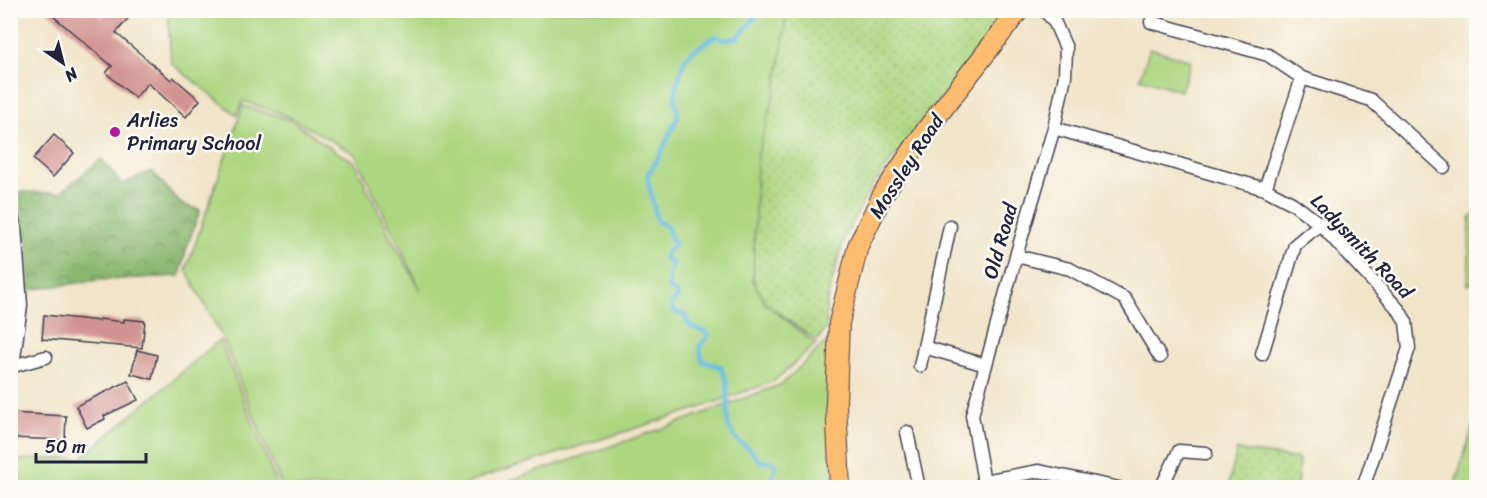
<svg xmlns="http://www.w3.org/2000/svg" width="1487" height="498" font-family="Sriracha,sans-serif">
<style>
.grass{fill:#add681;stroke:#687c5e;stroke-width:1.5}
.forest{fill:url(#forest-crowns);stroke:#566c55;stroke-width:1.5}
.park{fill:url(#park-dots);stroke:#687c5e;stroke-width:1.5}
.lines{fill:none;stroke-linecap:round;stroke-linejoin:round}
.stream{stroke:#65bce2;stroke-width:4.5}
.building{fill:#d29492}
.minor-casing{stroke:#413f50;stroke-width:15}
.primary-casing{stroke:#413f50;stroke-width:22}
.minor{stroke:#fff;stroke-width:12}
.primary{stroke:#febc70;stroke-width:20}
.poi-dot{fill:#b5179e;stroke:#fdfcf7;stroke-width:2}
.labels{text-anchor:middle;stroke-width:5;stroke-linejoin:round;paint-order:stroke}
.poi-label{font-size:20px;fill:#22223b;stroke:#fdfcf7;text-anchor:start}
.street-label{font-size:20px;fill:#22223b;stroke:#fdfcf7}
</style>
<defs>
<pattern id="forest-crowns" width="20" height="18" patternUnits="userSpaceOnUse" patternTransform="scale(1.5)"><rect width="20" height="18" fill="#8ab76f"/><path d="M2 6a3 3 0 1 1 6 0M12 15a3 3 0 1 1 6 0" fill="none" stroke="#70945c"/></pattern>
<pattern id="park-dots" width="8" height="8" patternUnits="userSpaceOnUse" patternTransform="scale(1.5)"><rect width="8" height="8" fill="#add681"/><path d="M2 2h.1M6 6h.1" fill="none" stroke="#95b770" stroke-width="1.8" stroke-linecap="round"/></pattern>
</defs>
<rect width="100%" height="100%" fill="#fdfcf7"/>
<filter id="ink" filterUnits="userSpaceOnUse"><feTurbulence type="fractalNoise" baseFrequency=".0167" numOctaves="2"/><feDisplacementMap in="SourceGraphic" scale="12" xChannelSelector="R" yChannelSelector="G"/><feConvolveMatrix kernelMatrix="1 2 1 2 8 2 1 2 1" color-interpolation-filters="sRGB"/></filter>
<filter id="wash" filterUnits="userSpaceOnUse"><feTurbulence type="fractalNoise" baseFrequency=".008" numOctaves="4" result="noise"/><feDisplacementMap in="SourceGraphic" scale="24" xChannelSelector="R" yChannelSelector="G"/><feGaussianBlur stdDeviation="1.35" result="paint"/><feColorMatrix in="noise" values="0 0 0 0 0 0 0 0 0 0 0 0 0 0 0 0 0 1.4 0 .05"/><feComposite in="paint" operator="in"/></filter>
<g filter="url(#wash)">
<rect width="100%" height="100%" fill="#f1e4c8"/>
<path class="grass" d="M168,11H787L777,84L753,279L765,303L816,344L774,381L699,408L483,477L460,487H282L223,339L186,270L243,106L289,119L340,154L354,161L392,240L421,290L355,154L286,115L243,101L237,115L171,63Z
M1150,48L1191,61L1181,91L1140,78Z
M1476,214V280L1468,285L1470,218Z
M830,338L833,487L488,488L667,427L782,384Z
M220,340L278,487H11V460L81,458Z"/>
<path class="forest" d="M101,159L122,184L152,171L181,204L200,210L186,250L180,276L98,280L29,290L28,248L19,192L60,193Z"/>
<path class="park" d="M787,11H1008L872,186L844,238L826,304L827,327L817,341L765,303L753,279L757,157L777,84Z
M1476,416V487H1454Z
M1237,450L1299,459L1297,487H1228Z"/>
<g class="lines">
<path class="stream" d="M754,10V19L737,38L724,40L716,36L693,51L685,59L677,83L675,100L678,116L659,157L647,176L657,221L668,227L671,239L674,241V246L668,250L665,257L667,261L673,263L669,278V289L676,292L678,297C671,301 670,307 676,313H681L686,317C686,328 699,329 707,332L708,337L700,345L702,361L721,367L727,383L728,426L738,441L752,451L754,455L761,462L772,461L776,466L772,480L769,483V488"/>
</g>
<g id="blocks">
<path class="building" d="M46,10H95L102,17L107,10H135L116,33L171,80L173,77L200,100L186,117L148,83L135,98L106,73L112,66Z
M54,135L74,153L53,177L33,159Z
M44,315L99,321V319L124,322V319L145,321L142,348L42,339Z
M137,350L157,355L152,379L131,374Z
M128,381L138,400L104,416L105,419L87,428L76,406Z
M10,413L66,416L65,440L10,438Z"/>
</g>
</g>
<g filter="url(#ink)">
<use href="#blocks" fill-opacity="0" stroke="#413f50" stroke-width="1.5"/>
<g class="lines">
<g class="minor-casing">
<path id="minor" d="M1151,22L1268,55L1302,78L1265,189
M1302,78L1371,100L1444,167
M1054,128L1265,189L1292,203L1320,224L1399,310L1406,322L1409,348L1363,488
M10,208L15,227L21,305L13,366L10,369
M1016,256L1070,269L1125,299L1160,357
M924,347L986,365
M1262,354L1295,245L1320,224
M13,366L46,357
M920,366L950,226
M907,432L919,488
M984,481L1039,471L1119,488
M985,488L972,415L1016,256L1054,128L1065,76L1066,48L1054,21L1044,10
M1161,488L1179,451L1206,453"/>
</g>
<g class="primary-casing">
<path id="primary" d="M840,488L836,403L839,323L858,246L883,194L927,129L1019,10"/>
</g>
<use href="#minor" class="minor"/>
<use href="#primary" class="primary"/>
</g>
</g>
<circle class="poi-dot" cx="115" cy="132" r="6"/>
<g class="labels">
<g class="poi-label">
<text x="127" y="127">Arlies<tspan x="127" dy="23">Primary School</tspan></text>
</g>
<g class="street-label">
<text transform="translate(906 166) rotate(-57)" y="7">Mossley Road</text>
<text transform="translate(1000 241) rotate(-74)" y="7">Old Road</text>
<text transform="translate(1362 246) rotate(46)" y="7">Ladysmith Road</text>
</g>
</g>
<rect width="1487" height="498" fill="none" stroke="#fdfcf7" stroke-width="36"/>
<g transform="translate(63 63) rotate(145)" stroke="#fdfcf7" stroke-width="4.5" paint-order="stroke">
<path d="M0-4.5L10 22L0 15L-10 22Z" fill="#22223b"/>
<text y="-9" font-size="16" font-weight="bold" text-anchor="middle" fill="#22223b">N</text>
</g>
<path d="M36 453v9h110v-9" fill="none" stroke="#22223b" stroke-width="3"/>
<text x="45" y="453" font-size="18" fill="#22223b" stroke="#fdfcf7" stroke-width="4.5" paint-order="stroke">50 m</text>
</svg>
